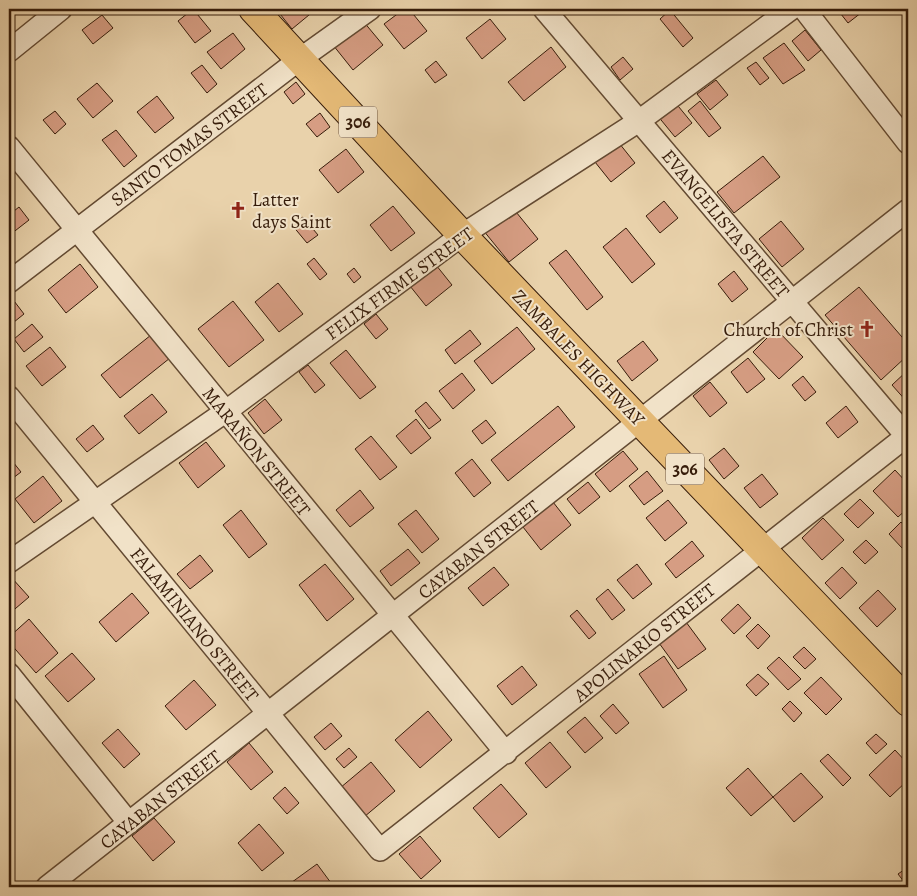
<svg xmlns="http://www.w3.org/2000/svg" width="917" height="896" font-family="Alegreya,serif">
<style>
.building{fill:#d69d83;stroke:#361c0a}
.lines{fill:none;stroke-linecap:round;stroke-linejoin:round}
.street-casing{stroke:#634a32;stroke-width:24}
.primary-casing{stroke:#361c0a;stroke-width:30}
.street{stroke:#f1e2c8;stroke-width:21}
.primary{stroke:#e4b976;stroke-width:28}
.labels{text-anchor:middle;stroke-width:4;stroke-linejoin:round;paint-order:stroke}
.shield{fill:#f1e2c8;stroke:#6e5743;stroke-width:1}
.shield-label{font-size:18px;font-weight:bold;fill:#361c0a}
.street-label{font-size:19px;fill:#361c0a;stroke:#f1e2c8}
.poi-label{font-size:19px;fill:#361c0a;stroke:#f1e2c8;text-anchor:start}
</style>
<rect width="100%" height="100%" fill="#e9d2ab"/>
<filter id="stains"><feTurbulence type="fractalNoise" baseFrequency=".004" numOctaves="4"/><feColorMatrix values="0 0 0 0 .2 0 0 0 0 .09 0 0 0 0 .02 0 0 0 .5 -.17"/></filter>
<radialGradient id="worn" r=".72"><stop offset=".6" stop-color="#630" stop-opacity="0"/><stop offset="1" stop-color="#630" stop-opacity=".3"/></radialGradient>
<path class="building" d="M193,9L211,31L195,43L178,21Z
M276,9H314L315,10L292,29Z
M404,9H409L427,31L404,49L384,24Z
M837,9H866L848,23Z
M670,10L693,38L683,47L660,19Z
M102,15L113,28L93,44L82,30Z
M490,19L506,39L482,59L466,38Z
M363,21L383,45L353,70L333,45Z
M805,30L821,50L808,61L792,41Z
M233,33L245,49L221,69L207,52Z
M784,43L805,70L783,84L763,58Z
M551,47L566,67L524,101L508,82Z
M623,57L633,69L620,80L611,67Z
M436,61L447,75L435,83L425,70Z
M756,62L769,78L760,85L747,68Z
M202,65L217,84L207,93L191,73Z
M716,80L728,95L710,110L697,94Z
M296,82L305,94L293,104L284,92Z
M97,83L113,101L93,118L77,99Z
M157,96L174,118L155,133L137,112Z
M674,101L692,123L675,137L657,115Z
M700,101L721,128L709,137L688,111Z
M55,111L66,124L55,134L43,120Z
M320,113L330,127L317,137L306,124Z
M116,130L137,156L124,167L102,140Z
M619,143L635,163L611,182L595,162Z
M346,149L364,172L338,193L319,170Z
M763,156L780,177L734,213L717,192Z
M664,201L678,218L660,233L646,216Z
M393,206L415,233L391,251L370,225Z
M19,207L29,220L11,234L9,231V215Z
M512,207L538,239L509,262L483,230Z
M303,217L318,235L307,243L292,225Z
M781,221L804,249L782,267L759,239Z
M626,228L655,264L632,283L603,247Z
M566,250L603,297L587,310L549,263Z
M314,258L327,274L320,280L307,264Z
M80,264L98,287L66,313L48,290Z
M436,265L452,285L426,306L410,286Z
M354,268L361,277L354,283L347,274Z
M734,271L748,289L732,302L718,284Z
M278,283L303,314L279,332L255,302Z
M859,287L908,344V355L881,380L825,315Z
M11,297L24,314L9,326V299Z
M233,301L264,340L229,367L198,329Z
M376,314L388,329L376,339L364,324Z
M32,324L43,337L24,352L14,339Z
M517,327L535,349L492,384L474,361Z
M776,329L803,357L779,379L753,352Z
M470,330L481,344L455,364L445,350Z
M151,335L170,358L120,398L101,375Z
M643,341L658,360L632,381L617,361Z
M50,347L66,367L42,386L26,366Z
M346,350L376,387L360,399L330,363Z
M748,358L765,379L747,393L731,372Z
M308,365L325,385L315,393L299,372Z
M908,370V403L892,385Z
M462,373L475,390L453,409L439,391Z
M803,376L816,392L805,401L792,385Z
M710,382L727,403L710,417L693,396Z
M152,394L167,412L139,434L124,416Z
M265,399L282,420L264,434L248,413Z
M426,402L441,420L429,429L415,411Z
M558,406L575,427L508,481L491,460Z
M846,406L858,422L838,438L826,423Z
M416,419L431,438L411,454L396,436Z
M486,420L496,433L482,444L472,431Z
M93,425L104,439L87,452L76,439Z
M371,436L397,467L380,480L355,449Z
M206,442L225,466L198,488L179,463Z
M724,448L739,466L724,479L709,460Z
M623,451L638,469L610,492L595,474Z
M9,457L21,472L9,481Z
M472,459L491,483L474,497L455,473Z
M895,470L908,484V508L898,517L873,491Z
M647,471L663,491L644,505L629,486Z
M762,474L778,494L760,508L744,488Z
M43,476L62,501L34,523L15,499Z
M588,482L600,497L579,514L567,499Z
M360,490L374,508L350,527L336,510Z
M860,499L874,513L858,528L844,514Z
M668,500L687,523L665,541L646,518Z
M553,502L571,525L541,550L523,527Z
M241,510L267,544L249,558L223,525Z
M416,510L439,539L422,553L398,524Z
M823,518L844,540L822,560L802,538Z
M901,522L908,530V542L902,548L889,534Z
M866,540L878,552L865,564L853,552Z
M692,541L704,556L676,578L665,564Z
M408,549L420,563L391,586L380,571Z
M200,555L213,571L190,589L177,574Z
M325,564L354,599L327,621L299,585Z
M637,564L652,584L633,599L617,580Z
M494,567L509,585L483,606L468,588Z
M842,567L857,583L840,599L825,583Z
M11,577L29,597L9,614V578Z
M608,589L625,610L612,620L596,599Z
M878,590L896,609L877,627L859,608Z
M132,593L149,613L116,642L99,622Z
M738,604L751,618L734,634L721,620Z
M577,610L596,633L589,639L570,616Z
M29,619L58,653L36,673L9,642V637Z
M686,622L706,649L678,669L659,643Z
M758,624L770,636L758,649L746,636Z
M804,647L816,659L805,669L793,657Z
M72,653L95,679L68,702L45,676Z
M664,656L687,690L663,708L639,674Z
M779,657L801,679L788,690L767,668Z
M522,666L537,685L512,705L497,686Z
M758,674L769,684L756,696L746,685Z
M821,677L842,699L826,715L804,693Z
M194,680L216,705L186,730L165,706Z
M790,701L802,713L794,722L782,709Z
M613,704L629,723L616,734L600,716Z
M428,711L452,740L420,768L395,740Z
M585,717L603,738L585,753L567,732Z
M331,723L342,736L325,750L314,737Z
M118,729L140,754L124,768L102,743Z
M876,734L887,744L876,754L866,743Z
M550,742L571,767L546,788L525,763Z
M249,743L273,772L251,790L227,762Z
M349,748L357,757L344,768L336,759Z
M895,750L908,764V780L890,797L869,775Z
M828,754L851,778L843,786L820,761Z
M371,762L395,791L364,817L340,788Z
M748,768L773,797L751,816L726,788Z
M801,773L823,797L794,822L773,797Z
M501,784L527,814L499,838L473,808Z
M285,787L299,803L287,814L273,798Z
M154,818L175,842L153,861L132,836Z
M259,824L284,853L262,871L238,843Z
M420,836L441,861L421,879L399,854Z
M317,864L334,887H290L288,885Z
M908,867V887L898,874Z"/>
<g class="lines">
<g class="street-casing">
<path id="street" d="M544,9L908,438
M804,9L908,143
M9,51L61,9
M9,147L506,753
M9,282L300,59L370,9
M9,397L380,850L908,435
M9,562L225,412L462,235L639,121L791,9
M9,674L129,823
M47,887L908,210"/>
</g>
<g class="primary-casing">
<path id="primary" d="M253,9L462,235L908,702"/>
</g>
<use href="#street" class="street"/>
<use href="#primary" class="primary"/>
</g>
<defs>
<g id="church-bare" transform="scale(1.35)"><path d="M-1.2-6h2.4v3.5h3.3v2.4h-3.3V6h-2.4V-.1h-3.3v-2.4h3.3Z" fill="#8f2418" stroke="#f1e2c8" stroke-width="2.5" paint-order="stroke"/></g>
</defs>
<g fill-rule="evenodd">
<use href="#church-bare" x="238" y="210"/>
<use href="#church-bare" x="867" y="329"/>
</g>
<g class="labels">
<g class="shield">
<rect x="339" y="106.5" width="38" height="31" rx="4"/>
<rect x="666" y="453.5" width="38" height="31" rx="4"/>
</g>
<g class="shield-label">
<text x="358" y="128">306</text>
<text x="685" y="475">306</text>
</g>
<g class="street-label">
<text transform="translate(189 144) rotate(-37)" y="7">SANTO TOMAS STREET</text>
<text transform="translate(726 223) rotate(50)" y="7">EVANGELISTA STREET</text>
<text transform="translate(399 283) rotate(-36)" y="7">FELIX FIRME STREET</text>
<text transform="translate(579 357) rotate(46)" y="7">ZAMBALES HIGHWAY</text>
<text transform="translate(257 451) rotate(51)" y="7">MARAÑON STREET</text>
<text transform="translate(478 549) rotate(-38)" y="7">CAYABAN STREET</text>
<text transform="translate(195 624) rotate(51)" y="7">FALAMINIANO STREET</text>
<text transform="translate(644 642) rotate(-39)" y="7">APOLINARIO STREET</text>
<text transform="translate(160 799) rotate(-38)" y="7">CAYABAN STREET</text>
</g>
<g class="poi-label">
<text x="252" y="206">Latter<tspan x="252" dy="22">days Saint</tspan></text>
<text x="853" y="336" text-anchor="end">Church of Christ</text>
</g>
</g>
<rect width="917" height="896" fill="none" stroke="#e9d2ab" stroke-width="30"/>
<rect x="10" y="10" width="897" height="876" fill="none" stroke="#361c0a" stroke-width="2.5"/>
<rect x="15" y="15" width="887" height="866" fill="none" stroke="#361c0a"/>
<rect width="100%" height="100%" filter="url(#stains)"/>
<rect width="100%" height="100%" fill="url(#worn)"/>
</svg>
